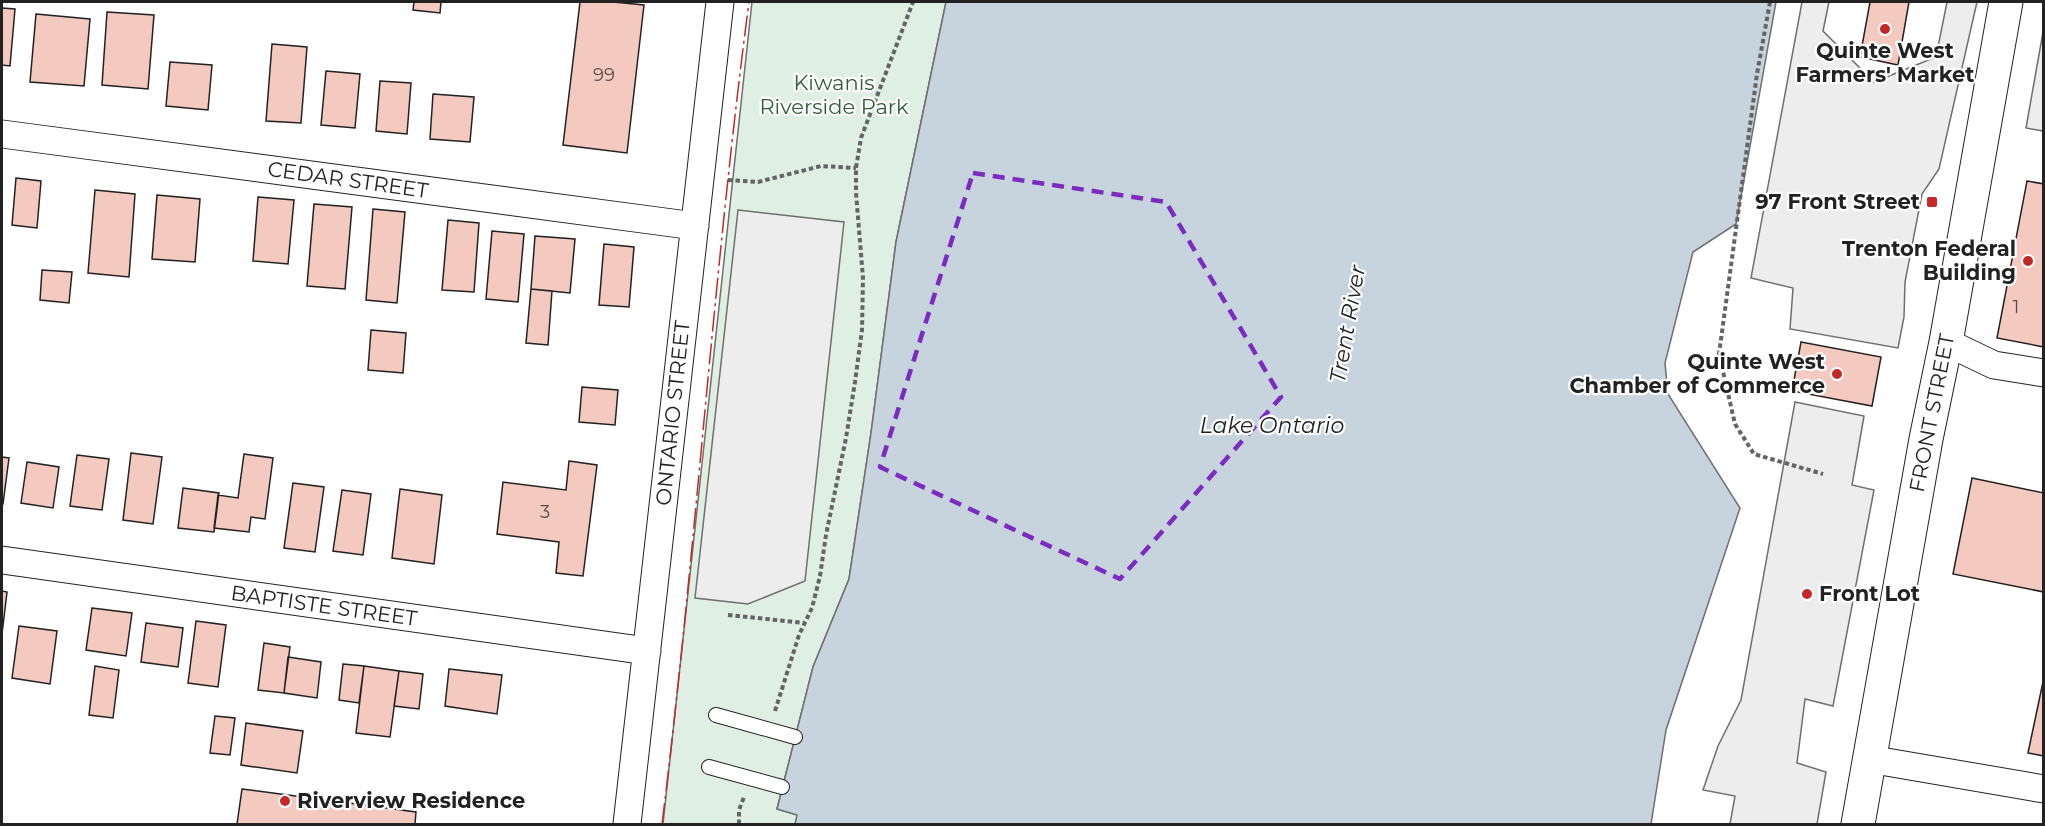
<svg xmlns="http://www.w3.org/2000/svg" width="2045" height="826" font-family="Montserrat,sans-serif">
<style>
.green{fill:#e0efe3;stroke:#6f6f6f;stroke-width:1.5}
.parking{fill:#ededed;stroke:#6f6f6f;stroke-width:1.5}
.water{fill:#c7d3dd;stroke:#6f6f6f;stroke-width:1.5}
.building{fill:#f3c9c0;stroke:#222;stroke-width:1.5}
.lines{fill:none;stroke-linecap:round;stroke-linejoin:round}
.lane-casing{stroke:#222;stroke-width:16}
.street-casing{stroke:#222;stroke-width:29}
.secondary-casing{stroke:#222;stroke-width:35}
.path{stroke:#646464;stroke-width:4;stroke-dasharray:4.5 3;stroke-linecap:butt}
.lane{stroke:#fff;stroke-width:14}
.street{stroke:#fff;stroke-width:27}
.secondary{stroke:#fff;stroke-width:33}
.power{stroke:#c62828;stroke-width:1.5;stroke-dasharray:21 4.5 3 4.5;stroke-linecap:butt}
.marked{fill:none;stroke:#7b2cbf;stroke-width:4.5;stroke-dasharray:12 8;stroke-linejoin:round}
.poi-dot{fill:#c62828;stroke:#fff;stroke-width:2}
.labels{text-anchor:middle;stroke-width:4.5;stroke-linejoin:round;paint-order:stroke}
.number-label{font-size:18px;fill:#564c4a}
.poi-label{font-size:21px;font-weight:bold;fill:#222;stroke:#fff;text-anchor:end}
.park-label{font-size:21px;fill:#2f5e38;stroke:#fff}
.street-label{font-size:21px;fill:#222;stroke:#fff}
.water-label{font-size:22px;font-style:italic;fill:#222;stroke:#fff}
</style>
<rect width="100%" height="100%" fill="#fff"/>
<path class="green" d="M752,2H946L896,242L871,433L849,579L813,667L777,809L798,815L795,824H663Z"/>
<path class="parking" d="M1802,2H1829L1823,31L1874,82L1936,57L1947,2H1977L1939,169L1922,194L1905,282L1904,317L1898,348L1790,329L1793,288L1751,278Z
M2043,32V131L2026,128Z
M738,210L844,222L805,581L748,604L695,598Z
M1795,402L1864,416L1852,485L1874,490L1833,706L1805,699L1797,763L1826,772L1817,824H1730L1735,796L1703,790L1718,746L1741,700Z"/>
<path class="water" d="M946,2H1776L1736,224L1693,252L1665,363L1668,394L1740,508L1666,730L1651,824H795L797,815L777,809L813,667L849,579L871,433L896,242Z"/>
<path class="building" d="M414,2H441L440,13L413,10Z
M580,2H613L644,5L627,153L563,145Z
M1870,2H1909L1898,65L1860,57Z
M2,8L15,9L10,66L2,65Z
M107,12L154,15L148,89L102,85Z
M36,14L90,19L84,86L30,82Z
M272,44L307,47L301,123L266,121Z
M170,62L212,65L208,110L166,106Z
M326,71L360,74L355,128L321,125Z
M380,81L411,83L407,134L376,131Z
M433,94L474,97L470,142L430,139Z
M16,178L41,181L37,228L12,225Z
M2027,181L2044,184V347L1997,338Z
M95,190L135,194L129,277L88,273Z
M157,195L200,199L195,262L152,259Z
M258,197L294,200L288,264L253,261Z
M314,204L352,207L345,289L307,286Z
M373,209L405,212L397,303L366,300Z
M448,220L479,223L474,292L442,290Z
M492,231L524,234L518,302L486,299Z
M535,236L575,239L570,293L531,289Z
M604,244L634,247L629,307L599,305Z
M42,270L72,272L69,303L40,300Z
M531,289L552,291L548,345L526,343Z
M371,330L406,333L403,373L368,370Z
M1801,342L1881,357L1872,406L1792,391Z
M582,387L618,390L615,425L579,422Z
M131,453L162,457L153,524L123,520Z
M244,454L273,458L265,519L251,517L249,532L214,528L218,495L238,498Z
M77,455L109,459L102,510L70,506Z
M2,457L9,458L3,504H2Z
M569,461L597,465L583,576L556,573L559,542L497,534L503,482L566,490Z
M27,462L59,467L53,508L21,503Z
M1972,478L2044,493V592L1953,574Z
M293,483L324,487L315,552L284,548Z
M183,488L219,493L214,532L178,528Z
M400,489L442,495L434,564L392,558Z
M342,490L371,494L363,555L333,551Z
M2,591L7,592L2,634Z
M92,608L132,613L126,656L86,650Z
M196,621L226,625L218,687L188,683Z
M146,623L183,628L178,667L141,662Z
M19,626L57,631L50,684L12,678Z
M264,643L290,647L284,693L258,690Z
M288,657L321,662L317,698L284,693Z
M343,664L364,666L359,703L339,700Z
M95,666L119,670L113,718L89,715Z
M364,666L399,671L390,737L356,733Z
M449,669L502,675L497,714L445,706Z
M399,671L423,674L419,709L394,706Z
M2044,677V756L2028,753Z
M215,716L235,718L230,755L210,753Z
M246,723L303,731L297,773L241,765Z
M242,789L416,812L415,824H237Z"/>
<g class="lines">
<g class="lane-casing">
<path id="lane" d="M716,715L795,737
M709,767L782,787"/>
</g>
<g class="street-casing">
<path id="street" d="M2,134L695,226
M1946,342L1994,365L2044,373
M2,560L647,651
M1869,759L2044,789
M627,824L720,2"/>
</g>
<g class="secondary-casing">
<path id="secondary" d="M1858,824L1926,439L1946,342L2006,2"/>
</g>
<path class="path" d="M1770,2L1757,74L1719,354L1735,424L1754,454L1823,474
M728,180L758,182L821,166L856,168
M728,615L805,623
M775,711L799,635L812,608L820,576L826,535L846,438L855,382L862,330L863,278L856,193V168L861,138L913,2
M739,824V810L744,797"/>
<use href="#lane" class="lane"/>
<use href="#street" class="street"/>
<use href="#secondary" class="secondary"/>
<path class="power" d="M662,824C696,551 713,275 749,2"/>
</g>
<path class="marked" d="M973,173L1166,202L1281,397L1120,579L880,467Z"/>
<g class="poi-dot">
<circle cx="1885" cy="29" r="6"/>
<rect x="1926" y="196" width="12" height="12" rx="3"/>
<circle cx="2028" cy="261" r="6"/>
<circle cx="1837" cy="374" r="6"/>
<circle cx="1807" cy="594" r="6"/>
<circle cx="285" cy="801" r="6"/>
</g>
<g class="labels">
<g class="number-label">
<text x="604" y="81">99</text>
<text x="2016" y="313">1</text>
<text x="545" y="518">3</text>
</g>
<g class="poi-label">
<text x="1885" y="58" text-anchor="middle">Quinte West<tspan x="1885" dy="24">Farmers' Market</tspan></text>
<text x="1920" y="209">97 Front Street</text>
<text x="2016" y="256">Trenton Federal<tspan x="2016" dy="24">Building</tspan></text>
<text x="1825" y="369">Quinte West<tspan x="1825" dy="24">Chamber of Commerce</tspan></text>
<text x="1819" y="601" text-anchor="start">Front Lot</text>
<text x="297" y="808" text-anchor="start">Riverview Residence</text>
</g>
<g class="park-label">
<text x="834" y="90">Kiwanis<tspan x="834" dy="24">Riverside Park</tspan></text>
</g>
<g class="street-label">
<text transform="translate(348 180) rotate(8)" y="7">CEDAR STREET</text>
<text transform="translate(673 413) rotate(-84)" y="7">ONTARIO STREET</text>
<text transform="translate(1932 413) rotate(-79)" y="7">FRONT STREET</text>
<text transform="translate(324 606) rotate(8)" y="7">BAPTISTE STREET</text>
</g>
<g class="water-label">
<text transform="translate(1347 324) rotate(-80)" y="8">Trent River</text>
<text x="1272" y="433">Lake Ontario</text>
</g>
</g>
<rect width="2045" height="826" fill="none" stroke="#222222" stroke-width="6"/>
</svg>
